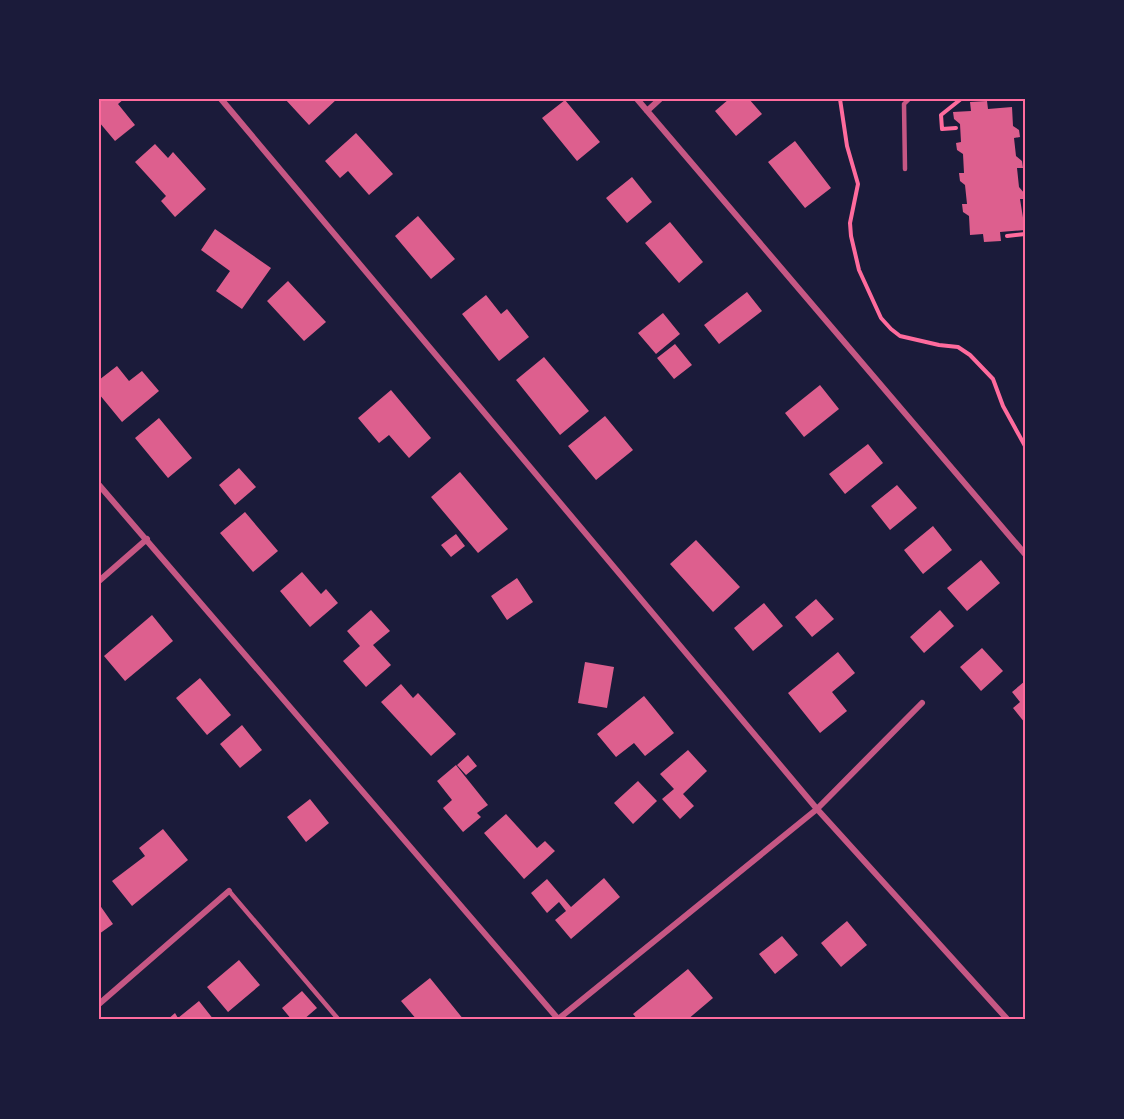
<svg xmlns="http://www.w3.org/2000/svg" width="1124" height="1119" font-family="'PT Sans Narrow',sans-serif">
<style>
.building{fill:#dd5f8e}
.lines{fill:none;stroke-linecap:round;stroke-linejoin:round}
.path{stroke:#ff6b9d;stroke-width:4}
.service{stroke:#c65784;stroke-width:4.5}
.minor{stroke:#c65784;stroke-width:6}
.neatline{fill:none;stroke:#ff6b9d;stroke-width:2}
</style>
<rect width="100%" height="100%" fill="#1b1b3a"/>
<path class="building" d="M99,99H124L118,104L135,125L115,141L99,122Z
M285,99H337L309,125Z
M729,99H749L762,114L736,136L715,111Z
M565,100L600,142L577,161L542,118Z
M987,101L988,109L1012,107L1013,126L1019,130L1020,137L1014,138L1016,156L1022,161L1023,168H1017L1019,187L1025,194V199H1020L1025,230L1000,232L1001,241L984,242L983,234L970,235L969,216L963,212L962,204H967L965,185L960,181L959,173H964L963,154L957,150L956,143L961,142L960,124L954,119L953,112L971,111L970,102Z
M356,133L393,174L369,195L348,171L340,178L325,161Z
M795,141L831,188L805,208L768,162Z
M155,144L168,158L173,152L206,189L175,217L161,201L166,196L135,162Z
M632,177L652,202L627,223L606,198Z
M418,216L455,259L431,279L395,236Z
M670,222L703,262L679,283L645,243Z
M215,229L271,268L242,309L216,291L230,271L201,250Z
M288,281L326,322L304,341L267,301Z
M747,292L762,311L719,344L704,325Z
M486,295L501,314L507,309L529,337L499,361L462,314Z
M663,313L680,334L656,354L638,333Z
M675,344L692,365L674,379L657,358Z
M544,357L589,411L560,435L516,380Z
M117,366L129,381L142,371L159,391L122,422L99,394V380Z
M820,385L839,409L804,437L785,413Z
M391,390L431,438L409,458L389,435L379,443L358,418Z
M605,416L633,450L596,480L568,446Z
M159,418L192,458L168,478L135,438Z
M868,444L883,463L845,494L829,474Z
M239,468L256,487L235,505L219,485Z
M460,472L508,529L478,553L431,497Z
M897,485L917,508L890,530L871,506Z
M245,512L278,551L253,572L220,533Z
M933,526L952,550L923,574L904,550Z
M456,534L465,546L451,557L441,545Z
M696,540L740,587L713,612L670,564Z
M981,560L1000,583L967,611L947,588Z
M302,572L321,594L326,589L338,603L310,627L280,591Z
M517,578L533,602L507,620L491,596Z
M816,599L834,619L812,637L795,617Z
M764,603L783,626L753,651L734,628Z
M371,610L390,631L373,645L391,665L366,687L343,661L360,646L347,631Z
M940,610L954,626L924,653L910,637Z
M152,615L173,641L125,681L104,656Z
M982,648L1003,671L981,691L960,667Z
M838,652L855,673L832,692L847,711L820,733L788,693Z
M585,662L614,667L607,708L578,703Z
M200,678L231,715L207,735L176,698Z
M1025,681V723L1013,708L1020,702L1012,692Z
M401,684L413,698L418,693L456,734L431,756L381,702Z
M644,696L674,733L645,756L634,743L616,757L597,734Z
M242,725L262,750L240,768L220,744Z
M688,750L707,771L683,794L694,806L680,819L662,799L674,789L660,774Z
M468,755L477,766L466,775L457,765Z
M456,765L488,805L477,813L481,817L463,832L443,808L452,800L437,781Z
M638,781L657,801L633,824L614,803Z
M310,799L329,823L306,842L287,817Z
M506,814L537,848L545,841L555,851L524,879L484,833Z
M163,829L188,860L132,906L112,881L145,856L139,848Z
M604,878L620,897L571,939L555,920L566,911L559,902L547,913L531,893L547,879L571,907Z
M99,904L113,924L99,934Z
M847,921L867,945L841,967L821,943Z
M782,936L798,955L775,974L759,954Z
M239,960L260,985L228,1012L207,987Z
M688,969L713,998L687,1020H638L633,1014Z
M430,978L464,1020H417L401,1001Z
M302,991L317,1008L303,1020H292L282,1008Z
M199,1001L214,1020H167L175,1013L178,1018Z"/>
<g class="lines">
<path class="path" d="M840,99L847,146L858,184L850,223L851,236L859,270L881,318L891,329L900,336L939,345L958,347L970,355L993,379L1003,406L1025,446
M956,128L942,129L941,115L961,99
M1007,236L1025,234"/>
<path class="service" d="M905,169L904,104L909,99
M229,891L339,1020"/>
<path class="minor" d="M221,99L817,809L1008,1020
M637,99L1025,554
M647,111L660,99
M99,485L559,1020
M99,581L147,539
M99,1004L229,891
M557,1020L817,809L922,703"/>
</g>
<rect width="1124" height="1119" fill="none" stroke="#1b1b3a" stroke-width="201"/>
<rect x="100" y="100" width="924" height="918" class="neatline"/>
</svg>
